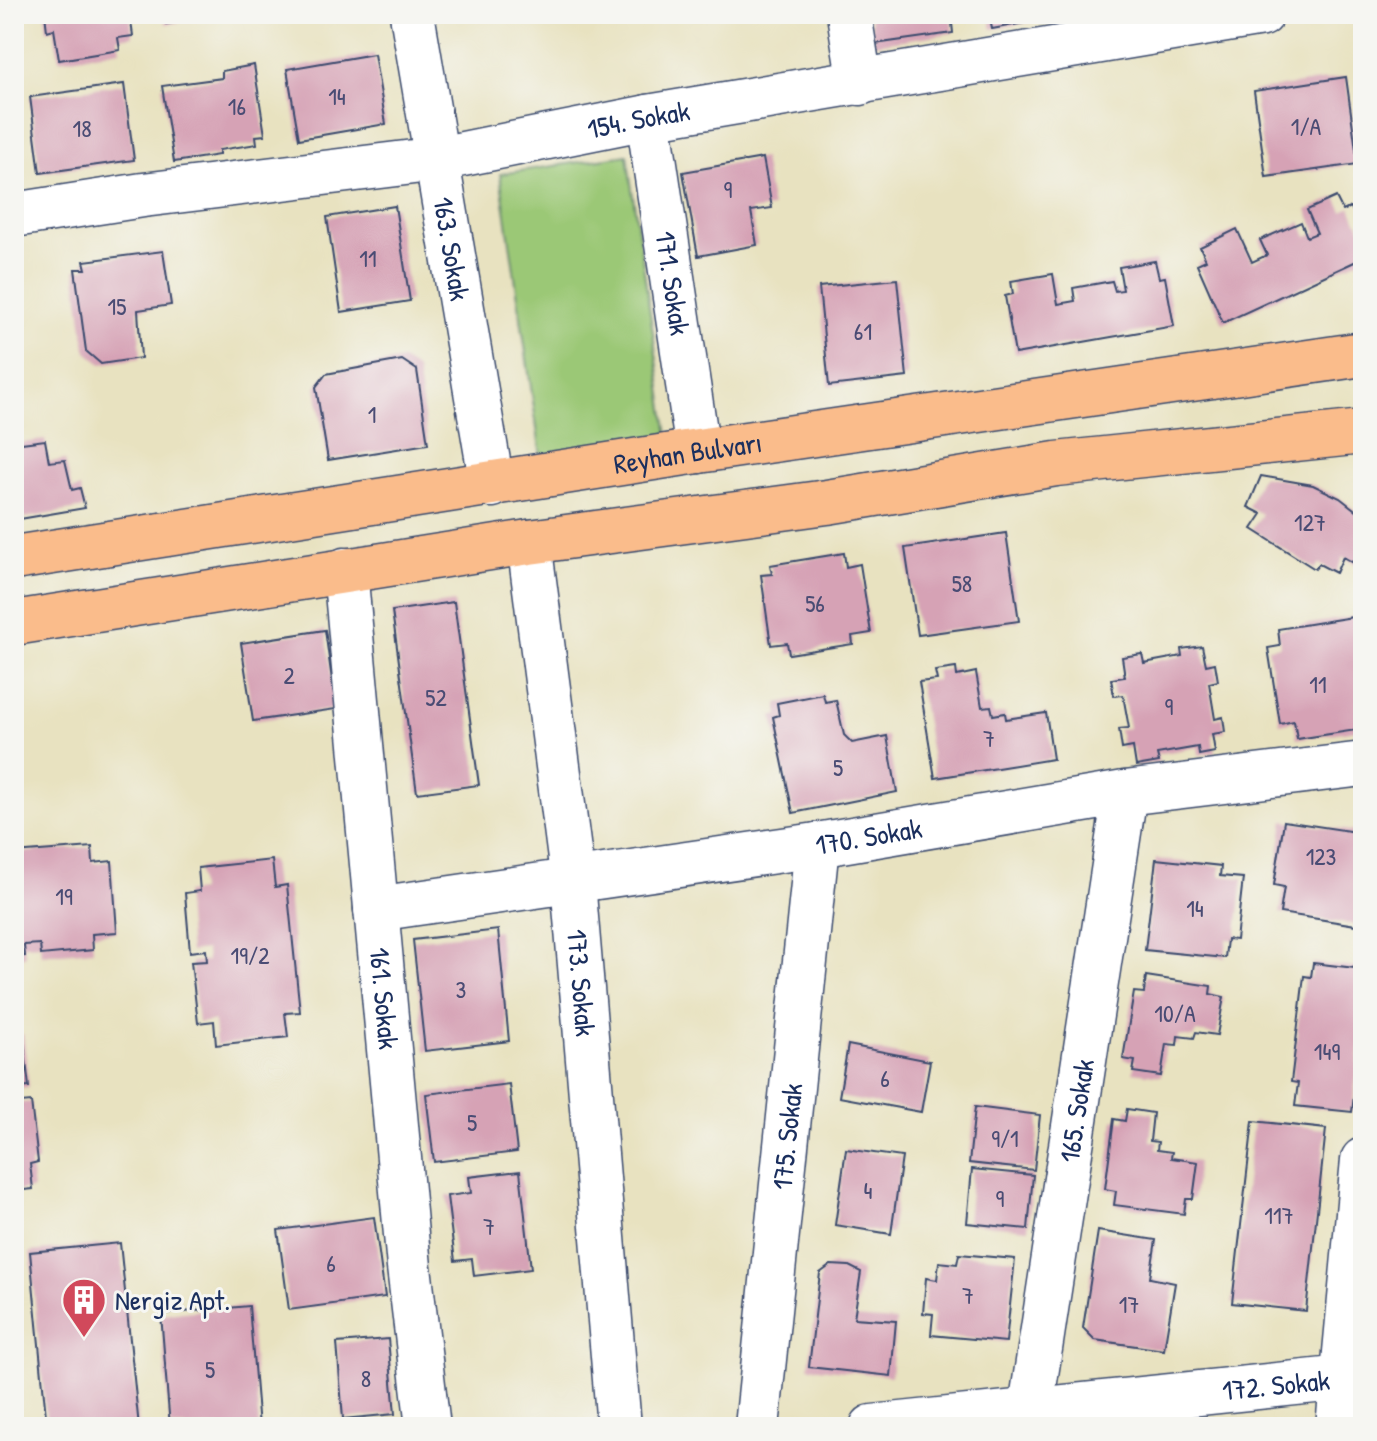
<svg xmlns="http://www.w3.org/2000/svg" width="1377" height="1441" font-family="'Patrick Hand',sans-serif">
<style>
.green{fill:#9bc876;stroke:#5b7c6a;stroke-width:2}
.building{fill:#d6a2b5}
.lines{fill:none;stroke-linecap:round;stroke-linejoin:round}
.minor-casing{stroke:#3a4a6d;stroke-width:47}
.major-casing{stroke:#3a4a6d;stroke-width:47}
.minor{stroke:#fff;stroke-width:44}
.major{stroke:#fabc8b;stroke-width:44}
.labels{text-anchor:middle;stroke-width:6;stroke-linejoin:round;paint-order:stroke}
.number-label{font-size:24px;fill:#4a4c74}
.street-label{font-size:28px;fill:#1b2f5e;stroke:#f6f6f2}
.poi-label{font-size:28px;fill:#1b2f5e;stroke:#f6f6f2;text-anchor:start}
</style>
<rect width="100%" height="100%" fill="#f6f6f2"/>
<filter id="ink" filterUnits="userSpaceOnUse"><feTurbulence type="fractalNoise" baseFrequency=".0125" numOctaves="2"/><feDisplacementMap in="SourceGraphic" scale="16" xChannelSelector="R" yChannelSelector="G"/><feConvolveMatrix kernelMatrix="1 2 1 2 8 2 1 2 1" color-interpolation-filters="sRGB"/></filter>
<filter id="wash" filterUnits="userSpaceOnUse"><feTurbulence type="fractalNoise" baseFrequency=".006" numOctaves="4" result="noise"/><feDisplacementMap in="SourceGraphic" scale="32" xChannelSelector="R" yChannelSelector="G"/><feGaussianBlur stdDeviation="1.8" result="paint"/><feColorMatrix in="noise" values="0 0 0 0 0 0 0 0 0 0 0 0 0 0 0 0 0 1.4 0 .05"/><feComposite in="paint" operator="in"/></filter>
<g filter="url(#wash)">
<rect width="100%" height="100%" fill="#e8e2c0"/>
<path class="green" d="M627,155L668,436L541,456L500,174Z"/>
<g id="blocks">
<path class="building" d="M45,14H130L133,36L118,38L120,50L59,60L54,29L47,31Z
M164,14H219V17L166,24Z
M870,14H951L953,33L874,44Z
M989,14H1063V16L992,29Z
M374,54L386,124L299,139L287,69Z
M254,65L265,135L256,136L257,144L219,150V155L174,162L162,86L222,78V71Z
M1346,77L1358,164L1266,177L1254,91Z
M124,84L134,160L40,173L30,97Z
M763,158L772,208L751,211L757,245L698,256L683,172Z
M1336,197L1343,211L1351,207L1363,234V258L1223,323L1197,264L1206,260L1200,247L1237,229L1252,262L1267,255L1260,240L1301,222L1307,237L1317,233L1307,210Z
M395,206L410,301L341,312L327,217Z
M163,251L171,305L138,310L141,358L101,364L86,351L75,269H86L84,261Z
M1155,261L1159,278L1165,277L1174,326L1015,354L1005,296L1013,294L1011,281L1053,274L1058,304L1075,301L1073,288L1112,281L1115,291L1123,290L1119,267Z
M897,279L907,377L829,386L819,287Z
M402,360L417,370L428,444L328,460L316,387L326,374Z
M45,440L49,462L65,460L72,490L80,488L85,508L14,520V444Z
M1261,476L1313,485L1340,498L1363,516V568L1343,557L1336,573L1319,564L1315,569L1252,529L1262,514L1248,507Z
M1006,533L1019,621L918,635L905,548Z
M844,553L846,567L860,564L871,633L852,636L853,644L789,654L787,643L771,645L761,575L772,574L770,565Z
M454,602L479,785L417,793L392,611Z
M1359,616L1363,635V729L1297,739L1294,721L1280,724L1268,648L1280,646L1278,629Z
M325,630L336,709L253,721L241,643Z
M1202,646L1206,665L1215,663L1218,681L1209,683L1215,719L1223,717L1225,732L1212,734L1215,752L1199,755L1198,747L1157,754L1159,762L1136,766L1133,747L1122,749L1119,729L1129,728L1123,695L1114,696L1111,679L1125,677L1122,657L1142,654L1144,663L1182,656L1181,649Z
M956,668L957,676L976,672L982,707L991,706L993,715L1005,713L1006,719L1046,713L1053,759L935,778L919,682L937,680L935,671Z
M823,694L825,702L836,700L844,735L852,743L887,736L897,792L793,813L773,717L779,715L777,703Z
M1284,821L1363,833V881L1356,925L1280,913L1284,887L1274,885Z
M92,847L93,863L112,861L117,932L92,934L93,950L41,955L40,944L24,945L25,956L14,957V853Z
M1156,859L1221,866L1220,876L1243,878L1236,940L1227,939L1225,958L1145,950Z
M272,860L275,887L287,885L300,1012L285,1013L288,1037L216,1045L214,1021L198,1023L191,962L207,961L206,950L190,952L185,893L200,891L198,868Z
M498,930L509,1041L425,1051L413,940Z
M1313,963L1363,969V1021L1352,1112L1295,1106L1298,1083L1291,1082L1304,976L1311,977Z
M1146,976L1211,986L1210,994L1224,997L1217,1035L1196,1032L1194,1038L1178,1036L1177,1045L1166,1044L1161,1076L1133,1072L1135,1061L1123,1059L1134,992L1144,993Z
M23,1034L29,1087L19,1088L21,1103L31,1102L38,1162L30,1164L33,1189L14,1191V1036Z
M848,1045L930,1061L921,1112L839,1097Z
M509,1084L517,1152L434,1162L426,1094Z
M975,1107L1040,1115L1034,1170L969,1163Z
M1127,1109L1153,1113L1150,1141L1158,1142L1157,1150L1172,1152L1171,1158L1198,1162L1193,1199H1186L1184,1214L1114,1205L1116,1191L1105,1189L1114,1119L1125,1121Z
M1253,1121L1326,1129L1306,1311L1232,1303Z
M846,1149L902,1157L891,1234L835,1225Z
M972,1169L1033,1175L1028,1229L967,1223Z
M520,1171L531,1269L474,1276L472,1259L455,1261L447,1196L471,1193L469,1177Z
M374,1217L385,1297L289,1310L278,1230Z
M1098,1231L1156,1240L1150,1278L1175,1283L1164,1350L1095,1340L1083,1328Z
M120,1243L139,1427H47L30,1252Z
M959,1254L1015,1259L1006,1342L931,1335L933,1314L923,1313L926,1278L937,1280L939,1262L957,1264Z
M831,1265L849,1266L861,1272L854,1318L896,1321L891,1376L809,1367L820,1273Z
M249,1306L259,1427H170L161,1314Z
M388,1339L395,1414L343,1419L337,1343Z"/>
</g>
</g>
<g filter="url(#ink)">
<use href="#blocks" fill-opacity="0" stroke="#3a4a6d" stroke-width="2"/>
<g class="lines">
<g class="minor-casing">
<g id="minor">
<path id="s1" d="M412,14L492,485"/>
<path d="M849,14L860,83"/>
<path id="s2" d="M648,117L698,451"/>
<path id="s3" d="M14,215L143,195L438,159L648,117L1262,14"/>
<path id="s4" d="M529,542L573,882L619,1427"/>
<path id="s5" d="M345,570L409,1267L428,1427"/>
<path id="s6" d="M376,909L817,845L1125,793L1363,764"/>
<path id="s7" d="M757,1427L817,845"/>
<path id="s8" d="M872,1427L1344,1378"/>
<path id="s9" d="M1028,1427L1125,793"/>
<path d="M1338,1427L1363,1160"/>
</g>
</g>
<g class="major-casing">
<g id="major">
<path id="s10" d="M14,558L698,451L1363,354"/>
<path d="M14,623L529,542L827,502L1056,464L1363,432"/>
</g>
</g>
<use href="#minor" class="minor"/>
<use href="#major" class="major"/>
</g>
</g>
<defs>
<g id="building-pin" transform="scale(2.3)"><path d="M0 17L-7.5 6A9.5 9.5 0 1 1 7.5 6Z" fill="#d1495b" stroke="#f6f6f2"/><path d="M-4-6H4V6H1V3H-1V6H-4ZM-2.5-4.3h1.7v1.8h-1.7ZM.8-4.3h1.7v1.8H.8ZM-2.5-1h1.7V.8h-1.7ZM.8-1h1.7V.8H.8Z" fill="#fff"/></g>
</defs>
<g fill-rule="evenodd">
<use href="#building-pin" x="84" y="1300"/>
</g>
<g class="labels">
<g class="number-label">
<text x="337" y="105">14</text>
<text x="237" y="115">16</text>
<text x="1306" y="135">1/A</text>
<text x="82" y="137">18</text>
<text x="728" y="198">9</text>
<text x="368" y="267">11</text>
<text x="117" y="315">15</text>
<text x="863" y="340">61</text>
<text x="372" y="423">1</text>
<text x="1310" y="531">127</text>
<text x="962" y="592">58</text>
<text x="815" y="612">56</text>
<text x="289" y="684">2</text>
<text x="1318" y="693">11</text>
<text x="436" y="706">52</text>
<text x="1169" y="715">9</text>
<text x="989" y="747">7</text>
<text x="838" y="776">5</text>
<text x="1321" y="865">123</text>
<text x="64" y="905">19</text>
<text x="1195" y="917">14</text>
<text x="250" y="964">19/2</text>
<text x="461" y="998">3</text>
<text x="1175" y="1022">10/A</text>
<text x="1327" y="1060">149</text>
<text x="885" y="1087">6</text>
<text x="472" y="1131">5</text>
<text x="1005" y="1147">9/1</text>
<text x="868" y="1199">4</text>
<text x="1000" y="1207">9</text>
<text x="1279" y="1224">117</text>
<text x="489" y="1235">7</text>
<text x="331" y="1272">6</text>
<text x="968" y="1304">7</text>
<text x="1129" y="1313">17</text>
<text x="210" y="1378">5</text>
<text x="366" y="1387">8</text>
</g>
<g class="street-label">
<text dy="10" stroke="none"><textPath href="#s3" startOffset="632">154. Sokak</textPath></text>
<text dy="10" stroke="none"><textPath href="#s1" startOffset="238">163. Sokak</textPath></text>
<text dy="10" stroke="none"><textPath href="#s2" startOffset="168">171. Sokak</textPath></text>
<text dy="10" stroke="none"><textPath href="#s10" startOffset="682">Reyhan Bulvarı</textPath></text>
<text dy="10" stroke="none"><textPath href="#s6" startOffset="498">170. Sokak</textPath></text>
<text dy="10" stroke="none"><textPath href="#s4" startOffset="444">173. Sokak</textPath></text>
<text dy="10" stroke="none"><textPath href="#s5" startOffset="430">161. Sokak</textPath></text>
<text dy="10" stroke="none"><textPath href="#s9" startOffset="320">165. Sokak</textPath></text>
<text dy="10" stroke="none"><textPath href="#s7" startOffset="292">175. Sokak</textPath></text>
<text dy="10" stroke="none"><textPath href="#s8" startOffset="406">172. Sokak</textPath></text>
</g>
<g class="poi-label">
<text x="115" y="1310">Nergiz Apt.</text>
</g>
</g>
<rect width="1377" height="1441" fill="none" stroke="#f6f6f2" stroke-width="48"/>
</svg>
